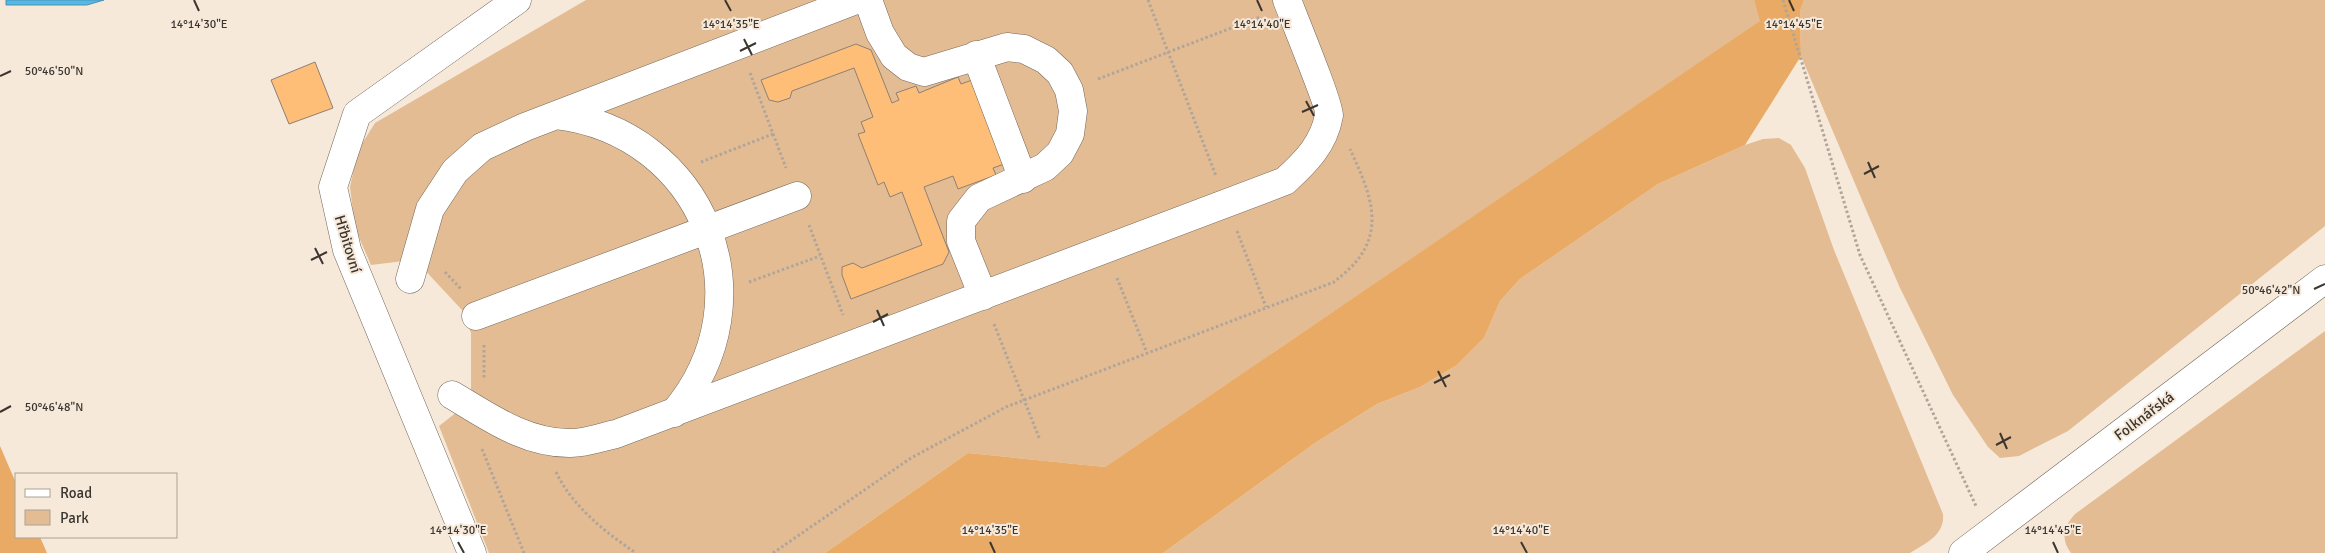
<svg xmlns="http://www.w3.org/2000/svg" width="2325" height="553" font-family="Signika,sans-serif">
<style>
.green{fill:#e4bc93}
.forest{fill:#e8aa64}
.water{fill:#53b9e6;stroke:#4c92af}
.building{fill:#febe78;stroke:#8d8073}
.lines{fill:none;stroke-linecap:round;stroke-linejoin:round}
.minor-casing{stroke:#74685b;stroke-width:29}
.path{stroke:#b0a59a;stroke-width:3;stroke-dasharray:2.5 2.5;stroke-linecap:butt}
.minor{stroke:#fff;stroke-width:28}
.ticks{fill:none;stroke:#3b3630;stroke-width:2}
.labels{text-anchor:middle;stroke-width:4;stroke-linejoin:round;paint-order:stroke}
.street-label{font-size:15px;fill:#3b3630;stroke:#f7e9da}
.ticks-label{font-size:12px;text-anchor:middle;fill:#3b3630;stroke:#f7e9da;stroke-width:4;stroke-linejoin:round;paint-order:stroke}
</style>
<rect width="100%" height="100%" fill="#f7e9da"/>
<path class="green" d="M586,0H1754L1761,21L1105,467L968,453L825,553H489L439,426L462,408L471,395V333L462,310L419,264L404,261L371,265L355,228L350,187L358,150L375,123Z
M1804,0H2325V226L2068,431L2019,456L2000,458L1988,447L1953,395L1900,288L1867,212L1801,56L1800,11Z
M1779,138L1791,145L1805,168L1834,250L1943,514C1945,535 1926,543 1910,553H1163L1315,443L1377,404L1420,387L1457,365L1484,338L1500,301L1520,279L1658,184L1745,145L1763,139Z
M2325,331V553H2071C2060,539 2064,526 2075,514Z"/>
<path class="forest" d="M1754,0H1804L1800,11L1801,56L1745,145L1658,184L1520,279L1500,301L1484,338L1457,365L1420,387L1377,404L1315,443L1163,553H825L968,453L1105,467L1760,21Z
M0,446L16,483V537H40L47,553H0Z"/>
<path class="water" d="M6,0H104L87,5H6Z"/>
<path class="building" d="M856,44L871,50L892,103L899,100L896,93L916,86L919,93L958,77L961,84L975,79L1007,163L993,168L996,175L958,189L953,176L924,187L949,252L943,264L851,299L842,275V267L853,263L862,268L922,245L902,192L890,197L884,182L878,185L858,134L865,132L861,122L873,117L854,68L792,91L790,98L778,102L769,100L761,80Z
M315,62L333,108L289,124L271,80Z"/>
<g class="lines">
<g class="minor-casing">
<path id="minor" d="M868,0L880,33L894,56L908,67L924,72L1007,47L1024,49L1046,60L1060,73L1069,90L1073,111L1070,134L1060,153L1045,167L979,198L961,221V241L983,296
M976,55L1023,179
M556,115C703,132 771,299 674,413
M410,279L430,209L455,171L482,147L525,127L856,0
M476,316L797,196
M452,395C489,417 526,444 571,443C586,443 602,437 616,434L1285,181C1306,162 1324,144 1329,115C1330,106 1293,16 1287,0
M472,553L347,250L333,187L357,114L517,0
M1963,553L2325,279"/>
</g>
<path class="path" d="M1148,0L1216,176
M1783,0L1860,255L1976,506
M750,73L786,168
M1098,79L1260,17
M701,162L773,134
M809,225L843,315
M1237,231L1266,307
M445,272L461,289
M1117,278L1147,353
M749,282L820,256
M994,324L1040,440
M484,345V379
M482,449L524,553
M556,472C572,506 606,533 636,553
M773,553L911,458L1006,407L1334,282C1341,276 1349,270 1355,263C1387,226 1367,187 1350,149"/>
<use href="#minor" class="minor"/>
</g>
<path class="ticks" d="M194,0L199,11M725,0L731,11M1257,0L1262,11M1789,0L1794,11M744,39L752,55M740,51L756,43M0,76L11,71M1306,101L1314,116M1302,112L1318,105M1868,162L1875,178M1864,174L1879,166M315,248L323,264M311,260L327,252M2314,289L2325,284M877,310L884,326M873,322L888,314M1438,371L1446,387M1434,383L1450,375M0,412L11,406M2000,433L2007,449M1996,445L2011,437M458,542L464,553M990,542L995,553M1521,542L1527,553M2053,542L2058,553"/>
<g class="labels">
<g class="street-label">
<text transform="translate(348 244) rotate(73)" y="5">Hřbitovní</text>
<text transform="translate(2144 416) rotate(-37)" y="5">Folknářská</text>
</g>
</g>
<g class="ticks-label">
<text x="199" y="28">14°14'30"E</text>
<text x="731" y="28">14°14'35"E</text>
<text x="1262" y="28">14°14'40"E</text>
<text x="1794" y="28">14°14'45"E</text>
<text x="54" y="75">50°46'50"N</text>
<text x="2271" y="294">50°46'42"N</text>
<text x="54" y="411">50°46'48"N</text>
<text x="458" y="534">14°14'30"E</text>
<text x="990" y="534">14°14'35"E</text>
<text x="1521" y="534">14°14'40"E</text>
<text x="2053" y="534">14°14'45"E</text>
</g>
<rect x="15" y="473" width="162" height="65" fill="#f7e9da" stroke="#aca196"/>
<rect x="25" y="489" width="25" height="8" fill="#ffffff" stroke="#aca196"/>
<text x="60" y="498" font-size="15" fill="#3b3630">Road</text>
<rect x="25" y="510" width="25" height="15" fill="#e4bc93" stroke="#aca196"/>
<text x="60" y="523" font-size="15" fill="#3b3630">Park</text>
</svg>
